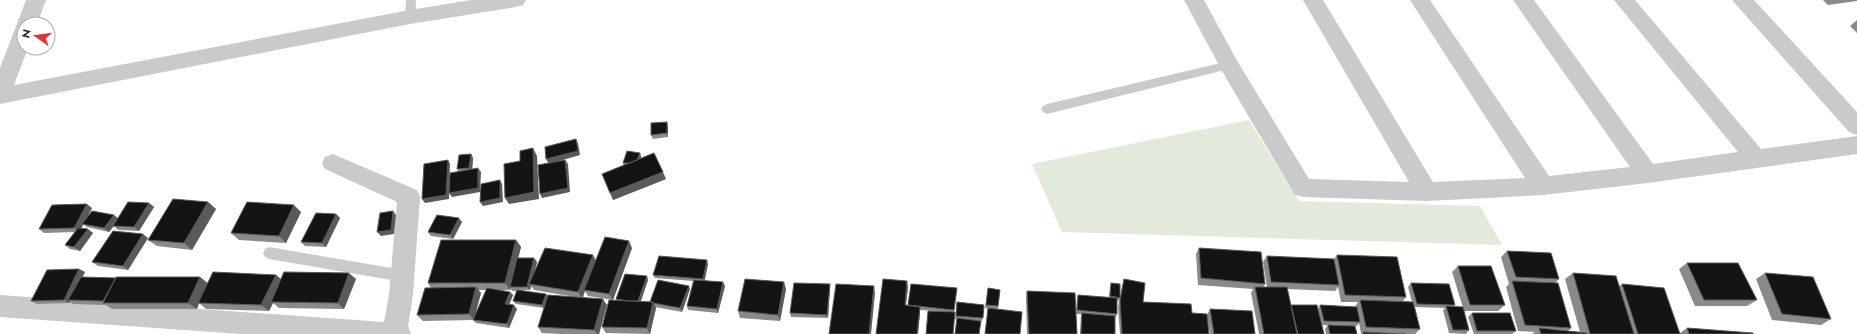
<svg xmlns="http://www.w3.org/2000/svg" width="1857" height="334" font-family="Jost,sans-serif">
<style>
.green{fill:#e2ebdb}
.lines{fill:none;stroke-linecap:round;stroke-linejoin:round}
.service{fill:#cacaca;fill-rule:evenodd}
.minor{fill:#cacaca;fill-rule:evenodd}
.wall{fill:#8a8a8a;fill-rule:evenodd}
.shaded-wall{fill:#5a5a5a}
.building{fill:#141414;stroke:#5a5a5a}
</style>
<rect width="100%" height="100%" fill="#fff"/>
<path class="green" d="M1249,120L1299,201L1480,206L1502,245L1062,232L1032,164Z"/>
<g class="lines">
<path class="service" d="M406,0H416L415,17L410,21L405,17Z
M1229,61L1233,62L1235,65L1233,68L1229,69L1047,114L1043,112L1041,109L1043,106L1047,104Z
M269,247L403,270L408,272L409,276L408,280L403,282L269,259L265,257L263,253L265,249Z"/>
<path class="minor" d="M26,0H46L37,24H24V48H28L14,85L410,10L471,0H526L523,5L516,7L410,24L0,104V68Z
M1184,0H1204L1236,59L1309,179L1409,182L1303,0H1323L1433,182L1525,178L1410,0H1430L1549,176L1630,167L1513,0H1534L1653,164L1738,152L1614,0H1635L1761,149L1857,136V154L1648,183L1543,195L1427,201L1303,197L1295,195L1222,71Z
M1732,0H1754L1857,112V135L1849,132Z
M333,154L417,190L420,197L413,295L408,326L411,334H241L0,317V295L384,322L389,295L397,202L325,169L322,163L325,157Z"/>
</g>
<path class="wall" d="M1823,0H1857V1L1828,5Z
M1857,20V33L1850,26Z
M668,126V137L653,139L651,135Z
M640,153L641,157V159L666,179L613,200L624,166L623,163Z
M471,154L473,158L472,169L481,172L452,197L449,193L459,172L457,169Z
M208,202L216,209L192,250L157,246L148,240Z
M149,203L154,207L139,231L118,230L114,226L109,232L87,227L83,224L82,228L93,233L80,251L70,249L65,245L75,232L44,233L39,229L92,208L87,217L118,218Z
M301,212L286,243L239,240L231,233Z
M336,214L340,218L326,247L305,246L301,242Z
M462,222L453,239L431,236L428,232Z
M148,238L128,270L98,266L92,262Z
M516,240L521,247L518,258H534L537,262L534,274L596,260L632,248L613,300L588,296L585,291L583,298L607,305L599,334H561L542,333L538,327L544,308L516,304L513,301L517,291H512L510,288V290H497L510,292L513,295L509,304L517,309L509,328L476,323L473,320L423,321L417,315L431,288L428,283ZM531,286L534,290L575,297L548,296L522,290H530ZM478,290H486L475,314L481,293Z
M1199,248L1265,284L1263,287H1267L1263,262L1267,256L1334,259L1337,255L1406,297L1403,301L1412,302L1408,287L1411,283L1455,305L1453,307L1469,330L1466,334L1449,333L1443,310L1445,308L1415,307L1420,329L1415,334H1361L1362,333H1361L1359,323L1357,326L1322,325L1324,334H1259L1251,293L1253,289L1198,285L1196,254ZM1338,287L1341,302H1358L1355,307L1320,305L1318,309L1291,305V306L1287,289L1335,291Z
M1507,251L1559,279L1555,283L1571,328L1568,331L1580,332L1565,279L1573,273L1619,286L1622,284L1680,333L1687,328L1753,334H1532L1535,332L1518,331L1506,287L1509,284L1501,257Z
M1687,263L1757,300L1747,306H1695L1679,269Z
M708,264L705,280L725,286L718,313L688,310L687,306L693,281L655,278L653,275Z
M1458,266L1505,305L1498,311H1464L1452,272Z
M79,269L85,272L82,277L116,278L200,277L208,283L276,275L281,279H356L344,309L279,308L273,303L269,311L206,309L199,303L197,309H112L106,305L73,304L70,302L69,303L37,304L31,301Z
M1765,273L1831,319L1821,325L1772,320L1756,279Z
M1124,279L1143,302L1192,313L1209,334H1120L1118,308L1122,286Z
M648,280L641,301L650,302L690,289L682,312L655,307L656,308L650,334L606,333L602,327L616,300V299Z
M1111,283L1120,298L1118,301H1117V314L1116,317H1115V334H1080L1081,314H1076L1077,334H1027L1026,297L1027,291L1076,313L1077,298L1078,295L1109,298L1110,287Z
M911,284L957,288L954,312L920,310L918,334H876L908,287L906,305L908,306Z
M830,287L828,318L791,317L790,313Z
M988,288L1000,290L998,309L985,308Z
M786,289L780,321L740,318L738,311Z
M957,302L984,305L982,321L955,319Z
M1210,309L1255,334H1210L1207,315Z
M1472,313L1516,331L1512,334H1474L1468,317Z
M1328,325L1357,334H1326L1325,329Z"/>
<path class="shaded-wall" d="M667,122L668,126V137L667,133Z
M576,139L578,143L580,155L549,164L546,159Z
M533,148L537,156L539,199L509,204L505,198Z
M640,153L641,157L637,168L636,164Z
M471,154L473,158L472,172L469,168Z
M448,160L450,164L449,199L425,203L422,199Z
M565,160L568,164L570,192L542,198L540,194Z
M478,168L481,172L480,192L452,197L449,193Z
M663,172L666,179L613,200L610,193Z
M500,180L502,184L503,202L483,206L480,202Z
M208,202L216,209L192,250L184,243Z
M149,203L154,207L139,231L134,227Z
M87,204L92,208L84,224H82H83L80,232L74,228Z
M294,205L301,212L286,243L279,236Z
M393,211L396,215L394,234L381,236L377,232Z
M336,214L340,218L326,247L322,243Z
M114,215L119,219L109,232L104,228Z
M459,218L462,222L453,239L450,235Z
M88,229L93,233L80,251L74,247Z
M143,234L148,238L128,270L123,266Z
M516,240L521,247L510,290L505,283Z
M629,241L632,248L613,300L609,294Z
M593,255L597,262L584,290L585,291L582,298L578,292Z
M534,258L537,262L531,284H529L531,286L530,290L527,287Z
M707,260L708,264L704,282L703,279Z
M79,269L85,272L71,300H68L70,302L69,303L64,300Z
M349,273L356,279L344,309L338,303Z
M276,275L283,281L271,302L273,303L269,311L261,305Z
M647,276L648,280L639,306L638,302Z
M200,277L208,284L198,303H199L197,309L188,303Z
M907,281L908,287L905,311V305Z
M723,282L725,286L718,313L717,309Z
M784,282L786,289L780,321L778,315Z
M830,284V287L828,318L827,315Z
M689,286L690,289L682,312L680,308Z
M874,286L875,293L871,334H869Z
M476,287L481,293L474,320L469,314Z
M510,292L513,295L508,308L505,304Z
M546,294L549,297L544,308L542,305Z
M603,299L607,305L599,334H597L594,330Z
M653,302L656,308L650,334L647,328Z
M514,305L517,309L509,328L507,324Z
M920,307V313L918,334H917Z"/>
<path class="building" d="M667,122V133L651,135V123Z
M576,139L578,151L546,159L545,147Z
M533,148L534,192L505,198L504,164L520,161V151Z
M627,151L640,153L637,160L630,163H623Z
M654,153L663,172L610,193L602,174Z
M471,154L469,168L457,169L459,155Z
M448,160L446,195L422,199L424,164Z
M565,160L568,188L540,194L538,165Z
M478,168V188L449,193L450,173Z
M500,180V198L480,202L481,184Z
M173,199L208,202L184,243L148,240Z
M128,202L149,203L134,227L113,226Z
M247,202L294,205L279,236L231,233Z
M87,204L74,228L39,229L52,205Z
M92,211L114,215L104,228L82,224Z
M393,211L391,230L377,232L380,213Z
M316,213L336,214L322,243L301,242Z
M437,215L459,218L450,235L428,232Z
M78,228L88,229L74,247L65,245Z
M113,231L143,234L123,266L92,262Z
M605,237L629,241L609,294L584,290Z
M441,240H516L505,283H428Z
M545,248L593,255L578,292L529,284Z
M1199,248L1261,252L1265,284L1201,278Z
M1507,251L1551,253L1559,279L1516,277Z
M1337,255L1397,257L1406,297L1345,295Z
M659,256L707,260L703,279L653,275Z
M1267,256L1334,259L1339,285L1271,282Z
M517,258H534L527,287H510Z
M1687,263H1738L1757,300H1704Z
M1458,266H1491L1505,305H1470Z
M79,269L64,300L31,301L47,270Z
M213,272L276,275L261,305L198,303Z
M284,272L349,273L338,303L271,302Z
M1573,273L1616,276L1634,334H1590Z
M1765,273L1813,277L1831,319L1782,314Z
M625,274L647,276L638,301H628L616,299Z
M81,277L116,278L103,301L68,300Z
M116,277H200L188,303H103Z
M745,279L784,282L778,315L738,311Z
M883,279L907,281L905,305L920,307L917,334H876Z
M1124,279L1145,283L1143,302L1191,304L1192,313L1207,314L1209,334H1122L1120,301Z
M658,280L689,286L680,308L653,303V302H650Z
M694,280L723,282L717,309L687,306Z
M1512,281L1558,283L1571,328L1525,325Z
M794,283L830,284L827,315L790,313Z
M1111,283L1120,284V298L1110,296Z
M1411,283L1449,284L1455,305L1417,304Z
M836,284L874,286L869,334H829Z
M911,284L957,288L954,310L908,305Z
M1622,284L1664,288L1680,334H1638Z
M476,287L469,314L417,315L425,288Z
M1255,287H1287L1297,334H1264Z
M487,288L510,292L505,304L514,305L507,324L473,320Z
M988,288L1000,290L998,306L986,305Z
M517,290L546,294L542,305L513,301Z
M1027,291L1075,293L1077,334H1029Z
M548,295L603,299L594,330L538,327Z
M1078,295L1117,298V314L1077,310Z
M609,300L653,302L647,328L602,327Z
M1360,300L1413,302L1420,329L1366,327Z
M957,302L984,305L983,318L956,316Z
M1291,305H1317L1324,334H1298Z
M1320,305L1357,307L1360,322L1324,321Z
M1446,306L1463,307L1469,330H1453Z
M988,308L1022,312L1020,334H985Z
M1210,309L1252,311L1255,334H1214Z
M928,311L955,312L953,334H926Z
M1082,313L1115,316V334H1081Z
M1472,313H1510L1516,331H1477Z
M957,318L981,321L979,334H955Z
M1328,325L1355,326L1357,334H1330Z
M1539,328L1587,333V334H1541Z
M1687,328L1753,333V334H1689Z
M1363,332L1406,334H1363Z"/>
<g transform="translate(36 36) rotate(284)"><circle r="19" fill="#ffffff" stroke="#ababab"/>
<path d="M0-3L7 15L0 10L-7 15Z" fill="#e23131"/>
<text y="-6" font-size="11" font-weight="bold" text-anchor="middle" fill="#2d2d2d">N</text>
</g>
</svg>
